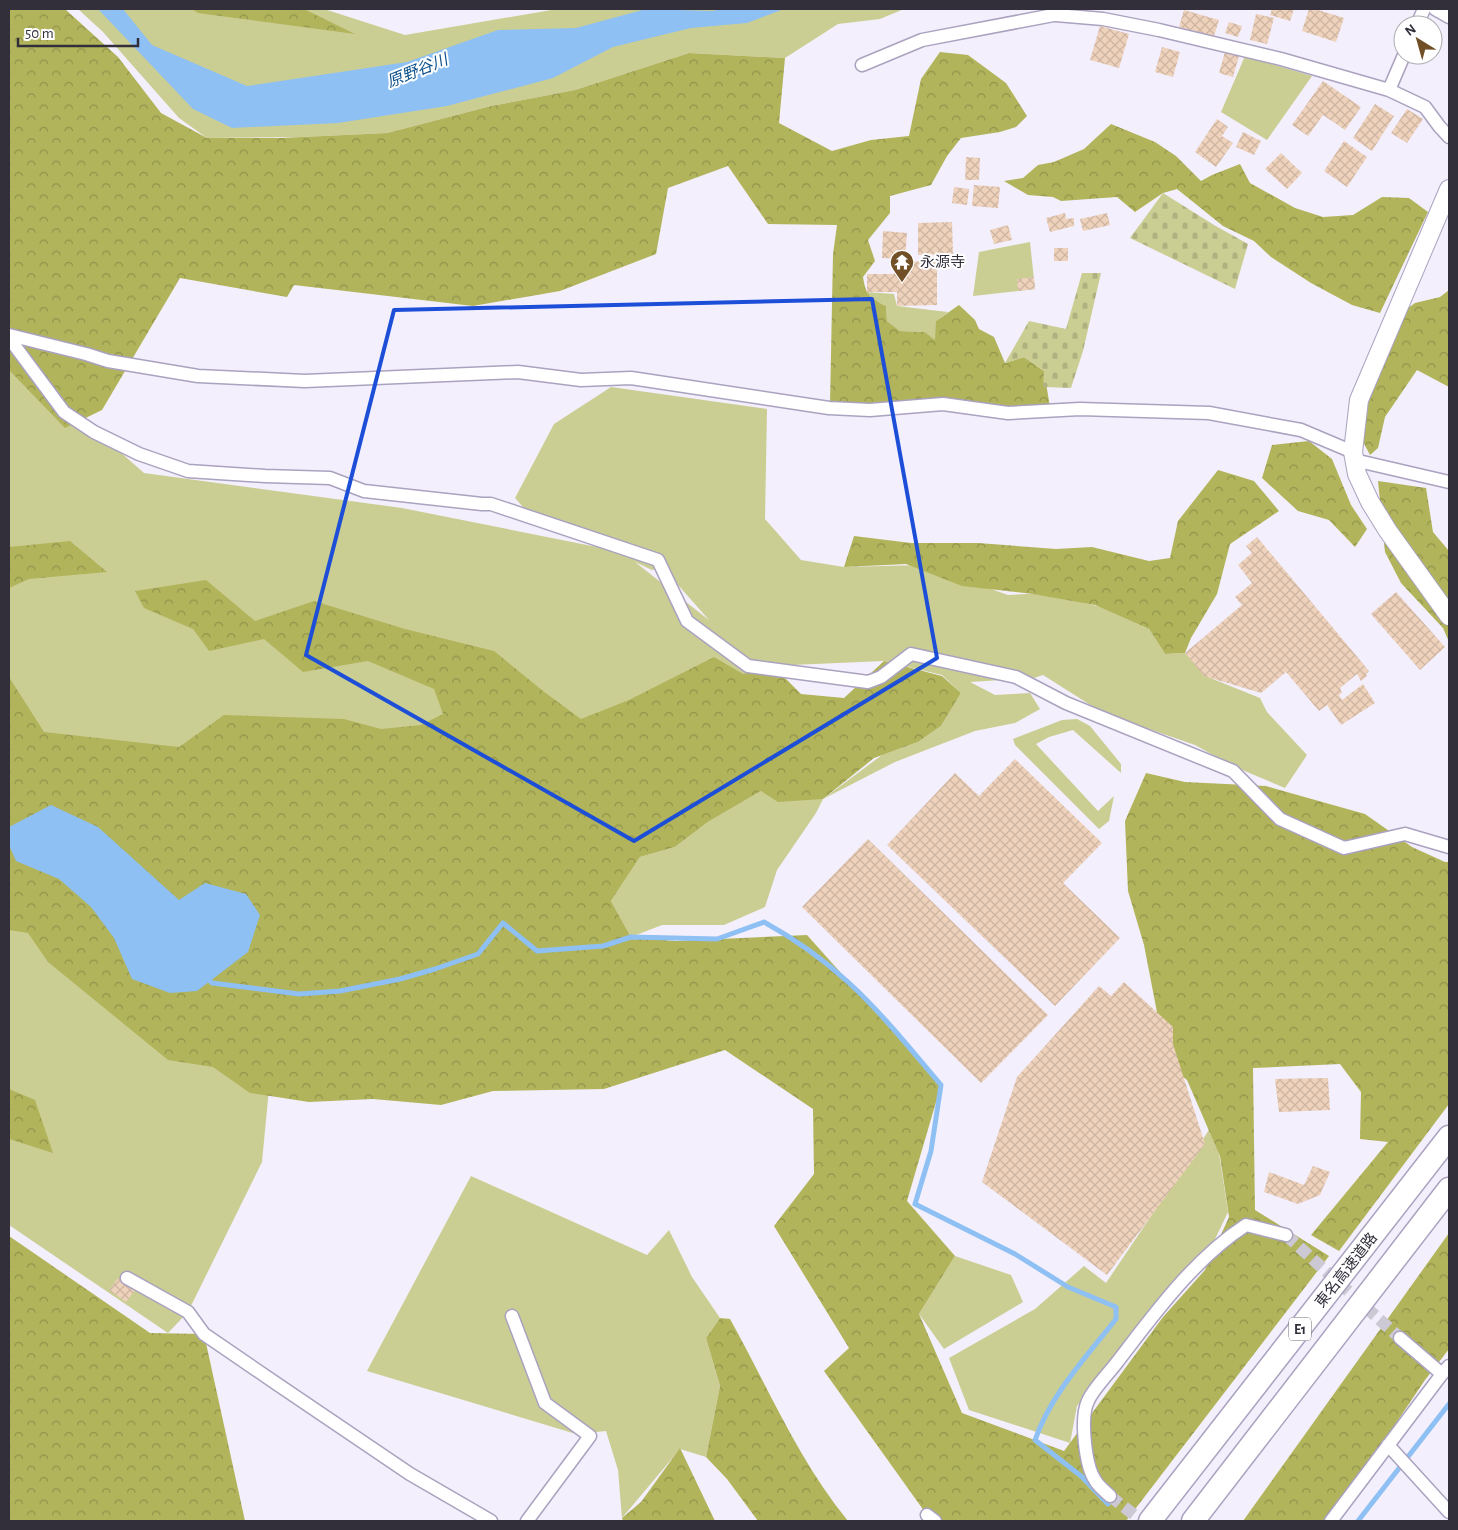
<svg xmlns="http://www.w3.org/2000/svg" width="1458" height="1530" font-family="'Alegreya Sans','Noto Sans JP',sans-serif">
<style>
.grass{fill:#cbce93;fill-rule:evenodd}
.forest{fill:url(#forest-crowns)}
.cemetery{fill:url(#cemetery-stones)}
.water{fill:#8ec0f4}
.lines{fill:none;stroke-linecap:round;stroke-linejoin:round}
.stream{stroke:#8ec0f4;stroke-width:5}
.building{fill:url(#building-cross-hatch)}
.street-tunnel{stroke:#ccc9d5;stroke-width:12;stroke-dasharray:12 6;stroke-linecap:butt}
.street-casing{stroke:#aaa2bf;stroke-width:15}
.secondary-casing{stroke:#aaa2bf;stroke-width:20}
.highway-casing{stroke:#aaa2bf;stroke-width:25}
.street{stroke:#fff;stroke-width:12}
.secondary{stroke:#fff;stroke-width:18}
.highway{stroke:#fff;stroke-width:22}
.marked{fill:none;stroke:#1d4ed8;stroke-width:4;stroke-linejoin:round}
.labels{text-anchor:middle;stroke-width:4;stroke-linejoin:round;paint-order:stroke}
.shield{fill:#fff;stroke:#706d76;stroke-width:1}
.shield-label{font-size:14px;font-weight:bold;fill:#322f3b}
.poi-label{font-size:15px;fill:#322f3b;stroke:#fff;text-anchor:start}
.street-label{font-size:15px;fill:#322f3b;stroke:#fff}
.water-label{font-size:16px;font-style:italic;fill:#0e528c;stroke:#fff}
</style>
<defs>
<pattern id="forest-crowns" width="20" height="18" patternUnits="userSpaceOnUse" patternTransform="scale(1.25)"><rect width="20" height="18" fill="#b1b45a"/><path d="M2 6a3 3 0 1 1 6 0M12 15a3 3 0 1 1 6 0" fill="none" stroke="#91934c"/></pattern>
<pattern id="cemetery-stones" width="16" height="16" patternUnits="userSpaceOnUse" patternTransform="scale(1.25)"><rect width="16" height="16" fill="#cbce93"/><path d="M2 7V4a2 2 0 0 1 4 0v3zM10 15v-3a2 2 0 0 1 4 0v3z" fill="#afb180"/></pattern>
<pattern id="building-cross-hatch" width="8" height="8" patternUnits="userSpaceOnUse" patternTransform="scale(1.25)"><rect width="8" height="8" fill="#eed2bc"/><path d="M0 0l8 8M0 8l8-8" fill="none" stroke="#cdb5a2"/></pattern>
</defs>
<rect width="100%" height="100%" fill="#f3effc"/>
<path class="grass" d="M78,9H324L405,35L557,9H904L880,19L838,24L785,58L689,53L575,90L491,106L387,133L301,137L207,138L179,118L103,32Z
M1245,56L1312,76L1267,140L1221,112Z
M1030,242L1035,289L973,296L979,252Z
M866,292L894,294L897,306L948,312L936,321V341L925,332L900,331L887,321L886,306L869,297Z
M9,354L144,473L402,508L602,548L531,516L515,498L554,424L611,387L767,409L765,519L801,560L844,567L923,565L1008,595L1050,593L1100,607L1149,629L1165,654L1185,653L1208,677L1260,698L1267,712L1307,755L1285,788L1233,766L1195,745L1103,713L1043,675L1034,678L970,682L995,695L1030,693L1040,709L1015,723L975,731L895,762L823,799L816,813L777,870L765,907L724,925H662L631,937L611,901L640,857L675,847L708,822L761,791L823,799L882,755L918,742L941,726L961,693L942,675L884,661L769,666L270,1078L262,1162L188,1312L168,1333L9,1225ZM635,562L652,570L663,568L709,620Z
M1077,719L1090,726L1121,764V773L1073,730L1049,737L1036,744L1098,811L1114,796L1109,821L1099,829L1015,745L1013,739L1062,720Z
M1209,1130L1219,1153L1228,1212L1207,1256L1077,1406L1070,1443L969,1410L949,1358L1035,1309L1084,1266L1106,1283Z
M471,1176L647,1255L669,1230L692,1277L720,1318L706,1338L720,1386L706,1457L680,1449L622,1518L618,1470L606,1431L576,1434L367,1371Z
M955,1256L1011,1275L1023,1302L944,1349L919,1314Z"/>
<path class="forest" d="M9,9H65L118,57L161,113L207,138H280L387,133L491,106L575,90L689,53L785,58L779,123L832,151L871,140L909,136L921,79L940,52L968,55L1006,83L1027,116L1016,127L1000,132L961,138L947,156L931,185L890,196V213L868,240L875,261L863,277C866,296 869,297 886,306L887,321L900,331L925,332L935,340L936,321L959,305L975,320L979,329L994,337L1005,363L1024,357L1044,371L1050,407H992L949,398L894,402L867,407L830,404L833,254L837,225L768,224L728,166L668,188L656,254L560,291L473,306L294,285L287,297L180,278L102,410L65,428L9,370Z
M192,9H304L355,34L198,13Z
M1111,124L1155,142L1176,156L1201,181L1212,175L1240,164L1250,183L1295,208L1323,217L1353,215L1382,197L1409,198L1428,212L1380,313L1352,305L1311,283L1271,257L1254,241L1223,226L1177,189L1163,193L1135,212L1117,197L1061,201L1053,197L1028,195L1004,181L1023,178L1038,165L1054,162L1084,149Z
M1449,290V387L1417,370L1385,417L1378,448L1370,455L1358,432L1367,403L1408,308L1415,303L1440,297Z
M1309,441L1332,459L1351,505L1367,529L1355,547L1329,520L1298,511L1262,478L1272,445Z
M1218,470L1254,481L1279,511L1230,544L1217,594L1191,638L1185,653L1165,654L1149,629L1095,605L1033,594L962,586L906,564L844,567L854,536L911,543H978L1056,549L1092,547L1149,561L1170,558L1178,521Z
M1378,481L1426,488L1433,532L1449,551V642L1443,628L1401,583L1385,552Z
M70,541L107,572L29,579L9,588V547Z
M206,580L255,621L314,601L405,629L494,651L543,691L581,719L629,700L714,657L743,674L775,668L801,694L844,698L884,661L942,676L961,693L941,726L918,742L874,758L823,799L778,802L761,791L708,822L675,847L640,857L611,901L631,937L675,941L807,935L941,1085L907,1201L955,1256L919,1314L962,1413L1064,1451L1163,1317L1205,1270L1229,1217L1220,1156L1187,1080L1167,1064L1144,945L1128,891L1125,821L1146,773L1185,782L1266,786L1365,814L1412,847L1445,862H1449V1104L1339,1251L1311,1235L1388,1142L1360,1139L1361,1092L1340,1064L1253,1068L1255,1210L1329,1256L1126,1521H935L927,1515L824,1371L849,1348L774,1226L814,1174L813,1109L725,1050L604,1089L493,1091L441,1105L373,1099L309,1102L250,1093L213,1067L168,1060L48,962L28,933L9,930V677L44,732L179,747L224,715L344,719L381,729L421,725L443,714L434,689L368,661L303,672L264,639L209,651L193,629L144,608L135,591Z
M9,1089L35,1100L53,1153L9,1139Z
M1449,1233V1349L1425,1380L1330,1521H1243Z
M9,1236L150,1333L204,1334L245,1521H9Z
M720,1318L730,1319C768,1387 798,1460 848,1521H758L727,1479L706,1457L720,1386L706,1338Z
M680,1448L715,1521H623L622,1518L641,1502Z"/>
<path class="cemetery" d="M1163,193L1214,225L1248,244L1235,289L1130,238Z
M1082,273H1101L1083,351L1071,388L1043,387L1044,371L1024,357L1005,363L1029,321L1066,329Z"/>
<path class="water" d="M98,9H123L152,45L247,86L407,62L498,30L576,28L646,9L713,11L719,9H784L747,23L691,28L613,47L553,78L447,106L338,123L232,128L193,109Z
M51,805L98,827L179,900L205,883L246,894L260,915L248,952L197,991L170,993L132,979L114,938L91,907L59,879L16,861L9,845V827Z"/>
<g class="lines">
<path class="stream" d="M205,976L212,983L299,994L340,991L400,979L435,969L478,954L503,923L537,951L603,946L631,937L717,939L764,922C793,938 823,959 848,982C882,1013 911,1050 941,1085L931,1151L915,1204L1015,1254L1068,1287L1116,1307V1319C1087,1356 1051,1394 1035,1440L1081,1476L1108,1504
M1358,1521L1449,1404"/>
</g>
<path class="building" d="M1272,9H1294L1290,21L1270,15Z
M1309,9H1315L1344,18L1336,42L1302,31Z
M1184,10L1219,20L1214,36L1179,27Z
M1256,14L1274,18L1267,44L1250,40Z
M1229,22L1242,26L1238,37L1225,33Z
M1100,26L1129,34L1119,68L1090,60Z
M1162,47L1180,52L1173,77L1155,72Z
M1225,52L1239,56L1233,77L1219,73Z
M1323,81L1361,107L1345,130L1323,115L1308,136L1292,125Z
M1375,104L1394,116L1372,151L1353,138Z
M1407,109L1423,119L1407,143L1391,133Z
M1217,119L1228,127L1222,136L1233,143L1216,167L1195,152Z
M1243,132L1261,141L1254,155L1236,147Z
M1344,141L1367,157L1347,187L1324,171Z
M1281,153L1302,173L1287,189L1265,169Z
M966,157L980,158L979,180H965Z
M974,185L1000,187L998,208L972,206Z
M954,187L969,189L967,205L952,203Z
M1065,213L1066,219L1074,218V226L1050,232L1046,218Z
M1107,213L1110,225L1083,231L1080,219Z
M952,222L953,254L918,255V223Z
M1008,225L1012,240L994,244L990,230Z
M883,231L907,233L905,259L882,258Z
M1054,248H1068V261H1054Z
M937,261V305L897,306V292H867V274H894V262Z
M1034,277L1035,289L1018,291L1017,279Z
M1257,537L1369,671L1366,674L1367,676L1361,681L1357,674L1340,688L1342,693L1339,695L1342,700L1363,684L1375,703L1341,725L1327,705L1319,711L1286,672L1261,693L1204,676L1185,653L1242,605L1235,597L1252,583L1238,565L1252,553L1246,546Z
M1396,592L1445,647L1420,670L1371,614Z
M1015,759L1102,843L1063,883L1120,938L1055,1006L887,845L955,773L979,796Z
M868,839L1048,1015L981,1083L802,907Z
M1124,982L1173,1027V1044L1205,1144L1107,1275L982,1182L1017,1077L1099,986L1111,996Z
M1328,1078L1330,1110L1279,1112L1275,1079Z
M1313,1166L1330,1172L1320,1195L1298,1204L1264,1192L1269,1172L1304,1185Z
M118,1278L135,1290L126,1302L109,1290Z"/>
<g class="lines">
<path class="street-tunnel" d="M1286,1235L1400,1338
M1110,1496L1142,1521"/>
<g class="street-casing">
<path id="street" d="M1435,9L1449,17
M1056,15L1103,19L1159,30L1281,59L1389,90L1425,107L1439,126L1449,137
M1417,25L1424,9
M862,65L922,40L1064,13
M1389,90L1404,55
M9,335L86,354L108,361L198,376L305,381L518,372L581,380L631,378L829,408L870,410L943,404L1008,413L1080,409L1209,413L1301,430L1353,452
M9,338L64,412L94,432L139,454L188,471L265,476L330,478L364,491L482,504H491L658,560L687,621L748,666L868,682L881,677L911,654L1016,677L1066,703L1233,771L1280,819L1344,848L1405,834L1449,847
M1354,460L1449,482
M127,1278L188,1312L204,1334L277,1384L410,1474L491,1521
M512,1316L545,1403L590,1436L527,1521
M1400,1338L1442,1374
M1388,1445L1449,1512
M1110,1496C1105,1491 1098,1486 1095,1480C1085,1465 1080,1417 1088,1401C1093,1389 1110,1372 1118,1361C1155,1313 1194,1259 1246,1225L1286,1235
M927,1515L935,1521
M1331,1521L1442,1374L1449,1366"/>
</g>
<g class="secondary-casing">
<path id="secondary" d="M1449,189L1359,400L1353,452L1357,474L1370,502L1388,531L1449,616"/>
</g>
<g class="highway-casing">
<path id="highway" d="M1150,1521L1449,1137
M1193,1521L1449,1189"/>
</g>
<use href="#street" class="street"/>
<use href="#secondary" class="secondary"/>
<use href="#highway" class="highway"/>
</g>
<path class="marked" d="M872,299L937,658L634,841L306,655L394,310Z"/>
<defs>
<g id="temple-pin" transform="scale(1.25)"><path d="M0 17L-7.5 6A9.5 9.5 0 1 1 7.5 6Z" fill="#714f27" stroke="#fff"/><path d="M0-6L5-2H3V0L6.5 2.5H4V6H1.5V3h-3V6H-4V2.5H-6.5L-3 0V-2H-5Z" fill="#fff"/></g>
</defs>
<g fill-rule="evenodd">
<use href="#temple-pin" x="902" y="262"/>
</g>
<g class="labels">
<rect class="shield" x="1289" y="1317.5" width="22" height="23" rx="4"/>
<g class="shield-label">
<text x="1300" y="1334">E1</text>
</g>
<g class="poi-label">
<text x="920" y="267">永源寺</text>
</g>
<g class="street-label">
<text transform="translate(1346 1270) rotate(-52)" y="5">東名高速道路</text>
</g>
<g class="water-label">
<text transform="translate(417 70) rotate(-22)" y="6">原野谷川</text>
</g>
</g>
<rect width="1458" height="1530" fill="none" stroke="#322f3b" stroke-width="20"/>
<g transform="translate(1418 40) rotate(323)"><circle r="24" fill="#ffffff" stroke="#adacb1"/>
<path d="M0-4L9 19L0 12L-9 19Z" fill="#714f27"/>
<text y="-8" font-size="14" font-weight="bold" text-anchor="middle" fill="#322f3b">N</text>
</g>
<path d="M18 38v8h120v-8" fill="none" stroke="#322f3b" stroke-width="2.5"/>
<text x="25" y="38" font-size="15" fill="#322f3b" stroke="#ffffff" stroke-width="4" paint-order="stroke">50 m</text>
</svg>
